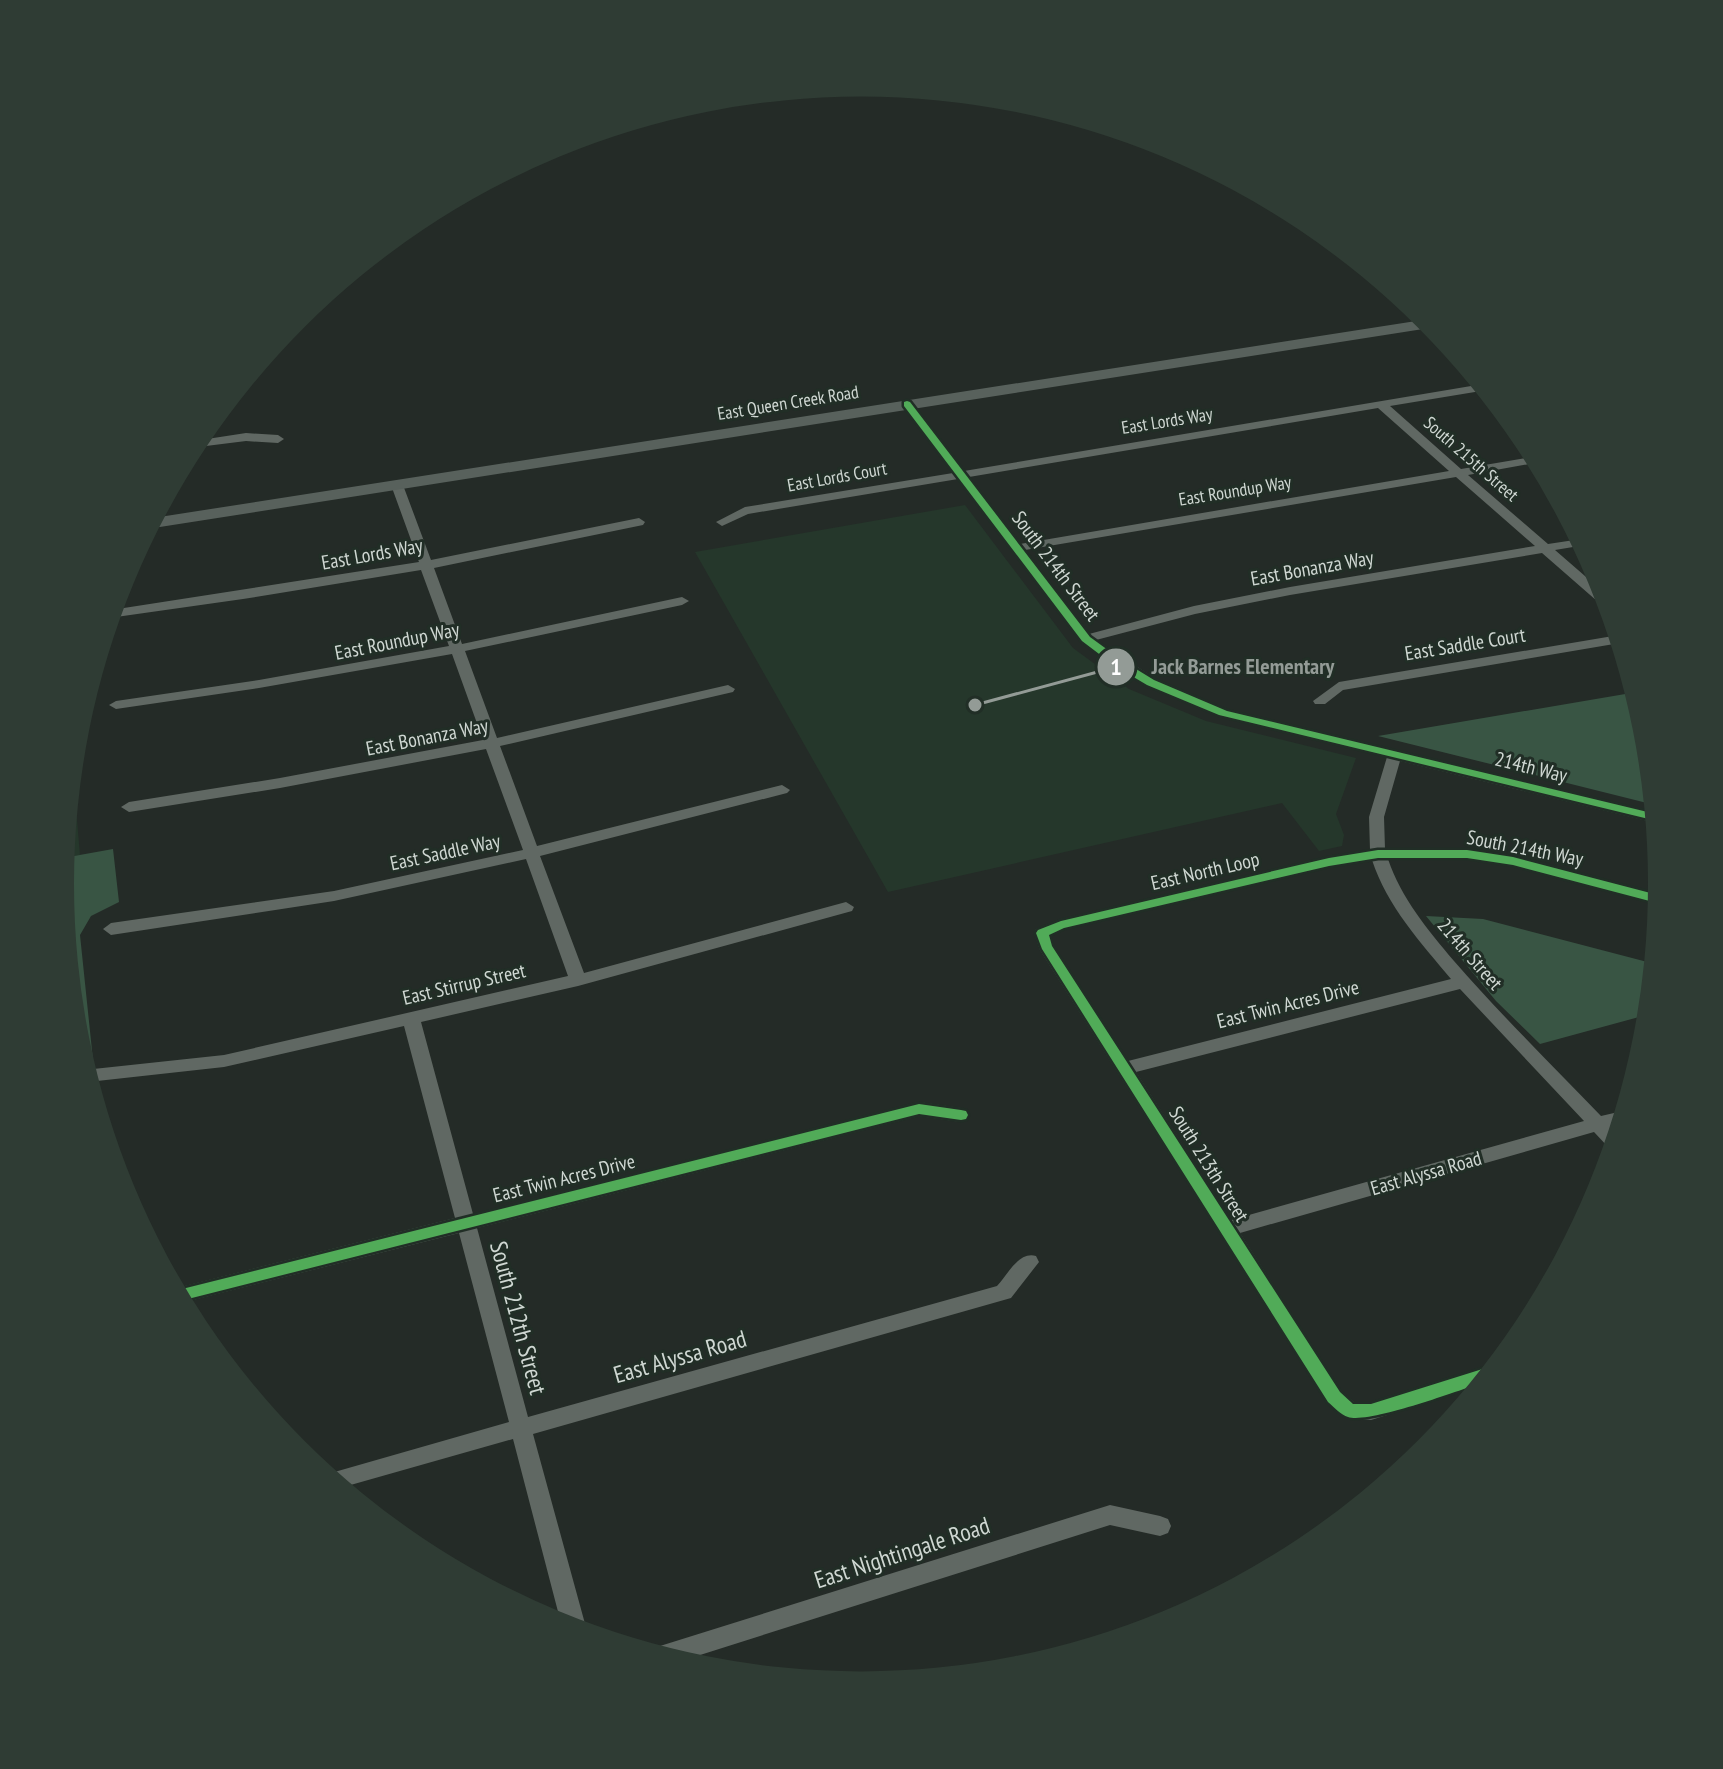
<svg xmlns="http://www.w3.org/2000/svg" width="1723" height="1769" font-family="'PT Sans Narrow',sans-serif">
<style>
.built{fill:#25372b}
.green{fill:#395544}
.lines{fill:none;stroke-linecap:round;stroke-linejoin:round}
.street{fill:#606863;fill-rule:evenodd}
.secondary{fill:#58615c;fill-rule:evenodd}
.cycleway-casing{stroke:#212e26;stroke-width:5}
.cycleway{fill:#51ab58;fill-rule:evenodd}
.labels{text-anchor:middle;stroke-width:6;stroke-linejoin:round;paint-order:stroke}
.far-street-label{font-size:18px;fill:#cfd7d2;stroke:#212e26}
.street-label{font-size:20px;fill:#cfd7d2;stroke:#212e26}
.near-street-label{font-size:24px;fill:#cfd7d2;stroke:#212e26}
.leader{fill:none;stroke:#939b96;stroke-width:3}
.callout-dot{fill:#939b96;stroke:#212e26;stroke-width:3}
.mark-label{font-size:24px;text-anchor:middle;font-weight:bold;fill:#fff}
.callout-label{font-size:22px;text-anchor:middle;font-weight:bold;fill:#939b96;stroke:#212e26;stroke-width:6;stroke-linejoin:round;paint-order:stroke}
</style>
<rect width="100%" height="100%" fill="#242b27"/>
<path class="built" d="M965,505L1073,648L1129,689L1206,721L1356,758L1336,814L1344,835L1342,846L1319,851L1282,803L888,892L695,552Z
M72,762L80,855L63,858Z"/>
<path class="green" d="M1637,692L1648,729L1655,805L1378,736Z
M113,849L119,902L91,916L80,935L93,1060L82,1061L75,1040L60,884L63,858Z
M1426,916L1483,919L1655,964L1650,1014L1540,1044L1496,1001Z"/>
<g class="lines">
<path class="street" d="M1483,384L1487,390L1390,406L1461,469L1537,456L1540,462L1468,475L1548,544L1581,539L1585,545L1555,550L1608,596L1611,609L1605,608L1542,553L1290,595L1195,614L1096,640L1156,679L1228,710L1656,813V823L1400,761L1384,817L1385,849H1467L1513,856L1662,895L1661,905L1513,866L1467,859H1388C1401,898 1428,930 1454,961C1501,1015 1552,1065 1601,1116L1627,1110L1623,1123L1612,1127L1619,1135L1615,1150L1609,1148L1594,1132L1240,1233L1341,1391L1354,1402H1371L1492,1364L1498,1366L1483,1385L1371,1420L1343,1417L1327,1403L1040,950L1034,933L1036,929L1061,919L1329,857L1370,850L1369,817L1387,757L1218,716L1162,693L1114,667L1081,642L958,479L748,514L722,526L716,522L745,507L953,473L901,404L907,401L911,402L964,471ZM1378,408L1449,471L1020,544L969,477ZM1456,477L1535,546L1290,587L1194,606L1089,634L1025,550ZM1372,860C1387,906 1421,943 1451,979L1128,1061L1054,946L1051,936L1066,929L1329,867ZM1460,989L1584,1121L1231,1220L1136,1072Z
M246,433L278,435L284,439L278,443L246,441L190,448L194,441Z
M397,481L403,485L431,560L639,518L645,522L643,525L434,568L462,644L682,597L689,601L682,605L465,651L497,738L728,685L735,689L733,692L500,746L537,846L782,785L790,790L787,793L540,856L584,973L846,902L854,907L852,911L578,986L421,1022L473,1214L919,1102L961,1108L967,1110L970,1115L967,1120L961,1122L919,1116L477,1228L528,1417L997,1286C1008,1274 1019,1251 1036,1256L1039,1262L1011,1298L533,1434L587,1631L585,1634L562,1627L513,1439L340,1488L324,1475L509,1422L459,1233L181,1303L173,1289L455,1218L404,1026L224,1067L88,1082L84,1070L224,1055L568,976L526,859L334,901L111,935L103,929L111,923L334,891L523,850L486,749L280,788L129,812L121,807L129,802L280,778L483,740L452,654L259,688L116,709L109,705L116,701L259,680L449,646L421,570L243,599L109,618L111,610L419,562L391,485Z
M1619,635L1620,643L1343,690L1325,704H1315L1313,701L1339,682Z
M1110,1505L1160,1516L1168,1519L1171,1526L1168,1533L1160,1536L1110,1525L678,1662L650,1654L652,1649L660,1646Z"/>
<path class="secondary" d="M1429,319L1436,327L147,529L153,518Z"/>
<g class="cycleway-casing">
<path id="cycleway" d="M907,401L910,402L1090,637L1123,661L1154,680L1227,711L1656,814L1657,821L1219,715L1147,685L1115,666L1082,641L904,406V402Z
M1378,850H1467L1513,857L1662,896L1661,904L1513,865L1467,858H1378L1329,866L1064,928L1049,935L1052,946L1340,1392L1353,1404H1371L1492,1366L1497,1368L1485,1382C1459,1390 1370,1424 1348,1417C1341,1415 1334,1407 1328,1402L1042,949L1036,933L1038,930L1061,921L1329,858Z
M919,1104L961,1110L966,1111L968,1115L966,1119L961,1120L919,1114L180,1301L174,1291Z"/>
</g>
<use href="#cycleway" class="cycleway"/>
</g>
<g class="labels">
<g class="far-street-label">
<text transform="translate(788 403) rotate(-9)" y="6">East Queen Creek Road</text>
<text transform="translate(1167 421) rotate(-9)" y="6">East Lords Way</text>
<text transform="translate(1471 459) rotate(41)" y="6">South 215th Street</text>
<text transform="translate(837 477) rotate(-10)" y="6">East Lords Court</text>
<text transform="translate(1235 491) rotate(-9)" y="6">East Roundup Way</text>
</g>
<g class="street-label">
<text transform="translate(372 554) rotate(-10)" y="7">East Lords Way</text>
<text transform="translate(1056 566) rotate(53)" y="7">South 214th Street</text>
<text transform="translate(1312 568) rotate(-10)" y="7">East Bonanza Way</text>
<text transform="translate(397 641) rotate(-11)" y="7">East Roundup Way</text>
<text transform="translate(1465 644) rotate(-9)" y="7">East Saddle Court</text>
<text transform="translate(427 737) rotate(-11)" y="7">East Bonanza Way</text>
<text transform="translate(1531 767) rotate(14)" y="7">214th Way</text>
<text transform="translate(1525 848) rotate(11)" y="7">South 214th Way</text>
<text transform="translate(445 852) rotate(-12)" y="7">East Saddle Way</text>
<text transform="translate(1205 871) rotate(-13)" y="7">East North Loop</text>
<text transform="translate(1470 954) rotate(49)" y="7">214th Street</text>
<text transform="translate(464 984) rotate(-13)" y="7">East Stirrup Street</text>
<text transform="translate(1288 1004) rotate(-14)" y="7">East Twin Acres Drive</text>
<text transform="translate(1209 1164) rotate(58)" y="7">South 213th Street</text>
<text transform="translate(1426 1173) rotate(-16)" y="7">East Alyssa Road</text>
<text transform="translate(564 1178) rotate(-14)" y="7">East Twin Acres Drive</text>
</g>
<g class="near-street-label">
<text transform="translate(518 1318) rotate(75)" y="8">South 212th Street</text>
<text transform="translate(680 1357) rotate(-16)" y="8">East Alyssa Road</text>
<text transform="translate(902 1553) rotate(-18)" y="8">East Nightingale Road</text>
</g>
</g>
<path d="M0 0H1723V1769H0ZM74 884a787 787 0 1 1 1574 0a787 787 0 1 1-1574 0Z" fill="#2f3c34" fill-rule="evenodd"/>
<path class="leader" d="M975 705L1116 667"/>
<g class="callout-dot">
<circle cx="975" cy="705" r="8"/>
<circle cx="1116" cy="667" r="20"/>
</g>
<g class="mark-label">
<text x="1116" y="675">1</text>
</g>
<g class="callout-label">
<text x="1243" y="674">Jack Barnes Elementary</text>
</g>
</svg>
